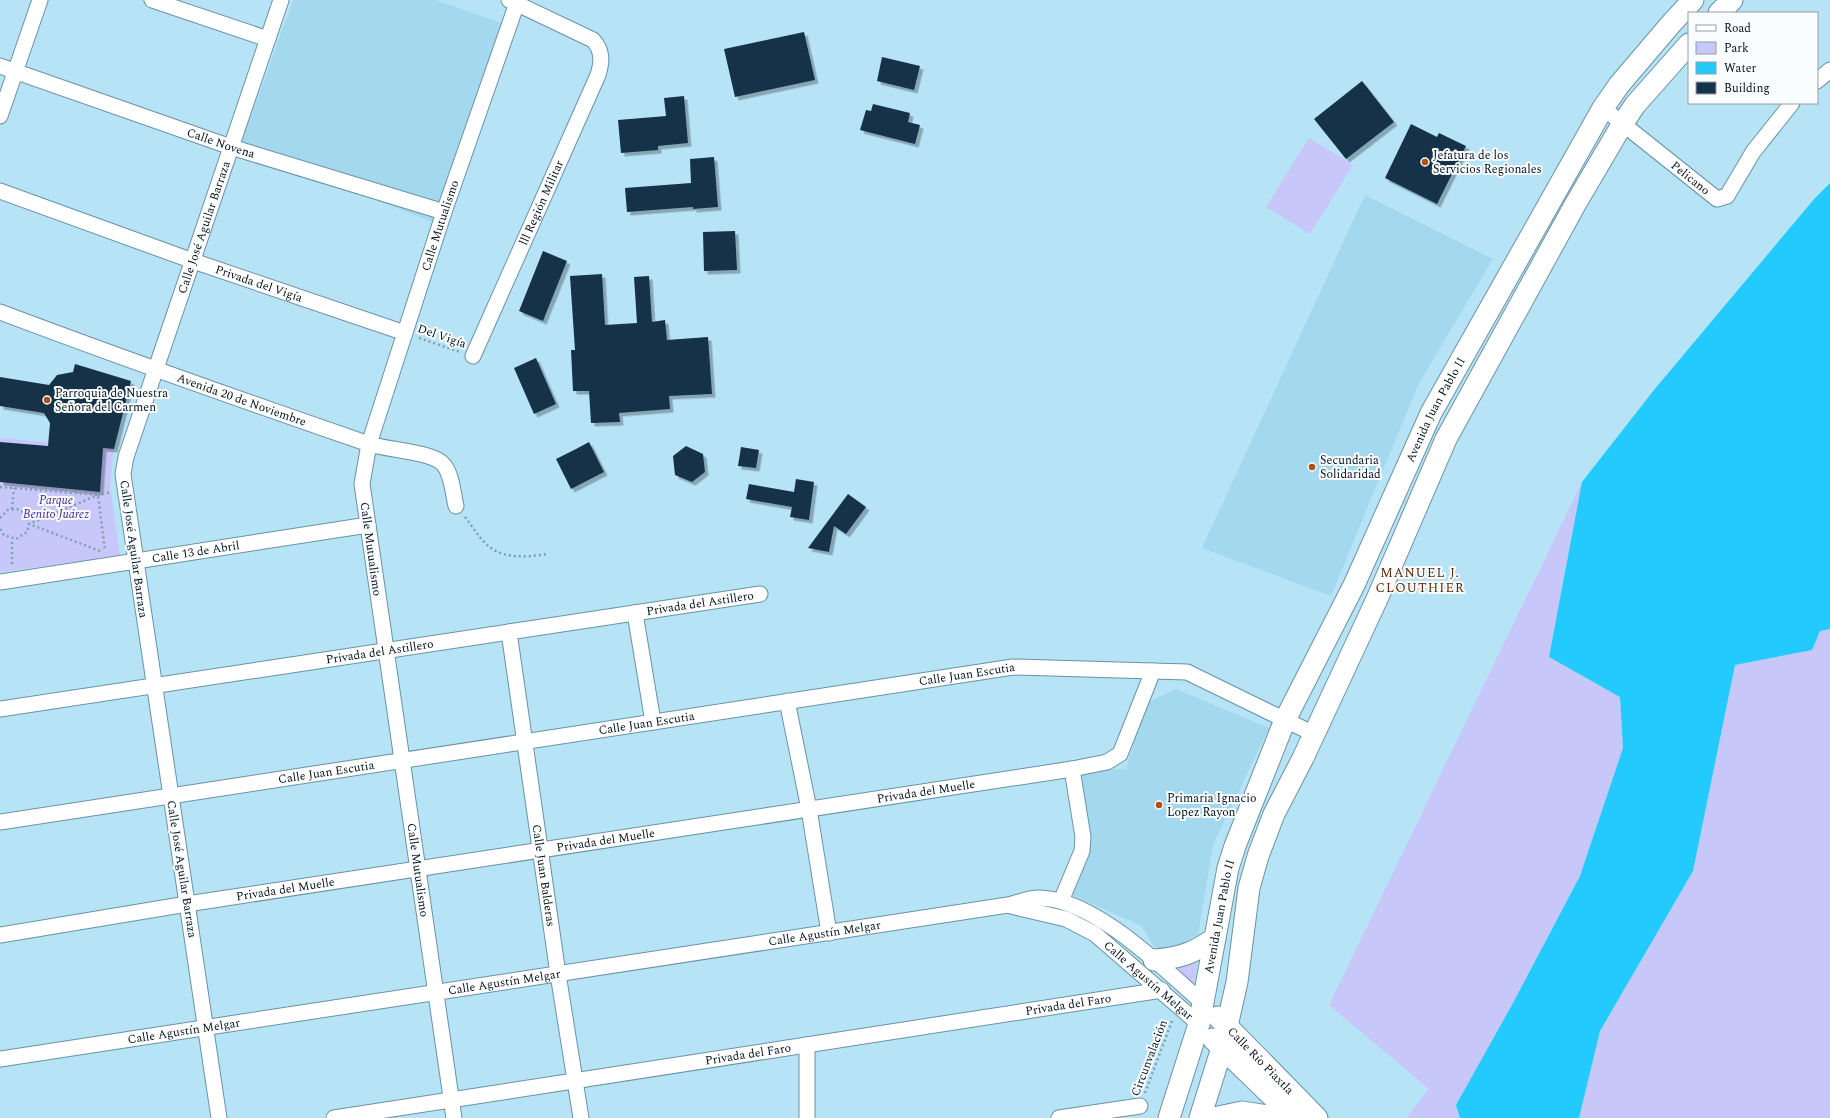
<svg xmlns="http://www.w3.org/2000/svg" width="1830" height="1118" font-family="Spectral,serif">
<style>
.built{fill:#a3d8ee}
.green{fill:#c8c7f9}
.water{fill:#22cafe}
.building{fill:#163248;filter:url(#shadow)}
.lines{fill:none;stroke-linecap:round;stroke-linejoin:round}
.street-casing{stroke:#6993a4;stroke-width:17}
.secondary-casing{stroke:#6993a4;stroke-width:23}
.path{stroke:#7ea0af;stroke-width:2.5;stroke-dasharray:2 3;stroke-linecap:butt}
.street{stroke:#fff;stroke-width:15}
.secondary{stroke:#fff;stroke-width:21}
.poi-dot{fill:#b14f15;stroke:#f9fdff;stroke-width:1.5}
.labels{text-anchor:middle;stroke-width:4;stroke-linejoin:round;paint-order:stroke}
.street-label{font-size:12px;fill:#021017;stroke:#f9fdff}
.poi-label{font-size:12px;fill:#021017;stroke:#f9fdff;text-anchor:start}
.park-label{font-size:12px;font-style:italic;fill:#3f2396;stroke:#f9fdff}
.neighbourhood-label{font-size:13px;letter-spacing:1px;fill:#642600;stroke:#f9fdff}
</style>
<defs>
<filter id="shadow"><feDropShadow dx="3.5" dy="3.5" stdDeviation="0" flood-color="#0004"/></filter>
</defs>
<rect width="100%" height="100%" fill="#b7e3f6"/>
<path class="built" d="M293,0H435L502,23L435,223L240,147Z
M1365,195L1493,259L1418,385L1331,596L1202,548Z
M1176,689L1269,728L1213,845L1198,935L1169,950L1154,947L1142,926L1068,893L1090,839L1080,770L1126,769L1146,703Z"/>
<path class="green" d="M1309,138L1353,165L1310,234L1266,207Z
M0,438L114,449L110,485L120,556L0,572Z
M1582,482L1549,657L1620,697L1623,748L1580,876L1513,1003L1456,1105L1460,1118H1406L1429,1089L1329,1005Z
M1830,629V1118H1579L1600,1031L1693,871L1735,665L1812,650L1820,631Z
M1198,958L1193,988L1171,967Z"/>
<path class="water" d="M1830,183V629L1820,631L1812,650L1735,665L1693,871L1600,1031L1579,1118H1460L1456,1105L1513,1003L1580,876L1623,748L1620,697L1549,657L1582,482L1654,390L1815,198Z"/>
<path class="building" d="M804,32L815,80L735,97L724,49Z
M882,57L920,66L914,90L877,81Z
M1362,81L1394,122L1346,159L1314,119Z
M684,96L688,143L658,146V150L621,153L618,120L666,116L664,98Z
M873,104L910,113L908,122L920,125L915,144L860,130L866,110L871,111Z
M1411,124L1437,137L1439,133L1466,146L1437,204L1385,178Z
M714,157L718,207L693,209V207L627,212L625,188L691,183L690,159Z
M735,231L737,270L704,271L703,232Z
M543,251L567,261L543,321L519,311Z
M602,274L605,325L637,323L634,277L649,276L652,322L665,320L667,340L708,337L712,394L669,396L670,409L619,413L620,422L591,423L589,391H573L571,350H575L570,276Z
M536,358L556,404L534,414L514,368Z
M75,364L131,381L114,449L103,448L100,492L0,482V442L48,446L50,423L44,413L0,406V377L49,385L57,375L73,372Z
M589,442L604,472L571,489L556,459L576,449V451V449Z
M686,446L703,454L705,472L692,482L675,475L673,456Z
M741,447L759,450L756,468L738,466Z
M796,479L814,482L809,520L790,517L792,507L746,499L749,484L794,492Z
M848,494L866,507L846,534L834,526L829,552L808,548Z"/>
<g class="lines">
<g class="street-casing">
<g id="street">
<path d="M152,0L268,39"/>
<path id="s1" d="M0,66L231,147L444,212"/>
<path d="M1817,81L1830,70"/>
<path id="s2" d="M1603,108L1717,199L1727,196L1753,152L1792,103"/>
<path d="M0,116L40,0"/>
<path id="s3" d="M0,191L193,261L405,333"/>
<path id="s4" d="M0,312C122,358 244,401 366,443C385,450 428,451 442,463C452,472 453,494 456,506"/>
<path id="s5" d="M473,356L598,75C602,62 603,51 593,40L509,0"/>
<path id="s6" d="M0,582L368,525"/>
<path d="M635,613L653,722"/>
<path id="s7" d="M509,632L558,974L581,1118"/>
<path d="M787,701L809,809L829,933"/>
<path id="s8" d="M0,709L760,594"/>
<path id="s9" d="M0,822L1013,667L1187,672L1314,734"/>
<path d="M1061,901L1082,851L1083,837L1072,769"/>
<path id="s10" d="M1011,906L1066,919L1095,934L1199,1024"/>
<path id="s11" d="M0,935L187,904L1072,769L1107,762L1120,754L1153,671"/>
<path d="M807,1045V1118"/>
<path id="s12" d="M0,1059L1008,905C1017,903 1029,898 1038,898C1094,898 1163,968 1203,1003"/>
<path id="s13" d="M219,1118L123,474L126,457L281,0"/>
<path id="s14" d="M334,1118L1162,990"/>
<path id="s15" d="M454,1118L362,484L369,444L444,212L518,0"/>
<path d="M1059,1118L1140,1106"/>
</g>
</g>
<g class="secondary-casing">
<g id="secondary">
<path d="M1719,13L1732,0"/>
<path d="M1154,960C1180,958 1194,953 1215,938"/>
<path id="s16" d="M1218,1017L1317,1118"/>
<path d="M1213,1039L1295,1118"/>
<path id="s17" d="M1169,1118L1199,1024L1228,868L1235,846L1285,720L1354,585L1431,413L1603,108L1619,85L1670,25L1693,0"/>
<path d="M1200,1118L1222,1048L1237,982L1249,888L1258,856L1274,814L1303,758L1377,599L1446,439L1576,203L1623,123L1635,105L1689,44"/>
<path d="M1214,1118L1242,1112L1281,1118"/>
</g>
</g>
<path class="path" d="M419,338L460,352
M0,487L98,495L105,551
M12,509L14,488
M465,517C472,526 478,536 486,544C502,560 528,557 548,554
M0,518L8,510L17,509L26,514L29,524L27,532L16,539L4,535L0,528
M100,551L29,524L98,495L111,492
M12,564V539
M1145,1093L1172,1021"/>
<use href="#street" class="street"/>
<use href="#secondary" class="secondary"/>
</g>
<g class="poi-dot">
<circle cx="1425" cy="162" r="4"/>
<circle cx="47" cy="400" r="4"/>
<circle cx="1312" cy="467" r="4"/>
<circle cx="1159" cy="805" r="4"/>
</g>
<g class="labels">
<g class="street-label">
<text dy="4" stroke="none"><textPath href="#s1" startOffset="234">Calle Novena</textPath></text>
<text dy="4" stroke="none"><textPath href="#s2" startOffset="112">Pelicano</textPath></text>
<text dy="4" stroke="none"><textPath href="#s5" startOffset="168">lll Región Militar</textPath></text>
<text dy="4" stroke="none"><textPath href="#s15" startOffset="911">Calle Mutualismo</textPath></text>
<text dy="4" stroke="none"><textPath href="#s13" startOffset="911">Calle José Aguilar Barraza</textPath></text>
<text dy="4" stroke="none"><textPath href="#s3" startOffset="275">Privada del Vigía</textPath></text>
<text transform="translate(442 336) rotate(19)" y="4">Del Vigía</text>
<text dy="4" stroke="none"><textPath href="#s4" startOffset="257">Avenida 20 de Noviembre</textPath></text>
<text dy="4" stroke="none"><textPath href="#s17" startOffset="761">Avenida Juan Pablo II</textPath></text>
<text transform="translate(134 549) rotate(82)" y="4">Calle José Aguilar Barraza</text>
<text transform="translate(371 549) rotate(82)" y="4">Calle Mutualismo</text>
<text dy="4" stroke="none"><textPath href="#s6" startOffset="198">Calle 13 de Abril</textPath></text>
<text dy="4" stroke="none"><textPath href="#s8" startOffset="708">Privada del Astillero</textPath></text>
<text dy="4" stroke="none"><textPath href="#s8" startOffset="384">Privada del Astillero</textPath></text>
<text dy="4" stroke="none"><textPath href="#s9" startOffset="978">Calle Juan Escutia</textPath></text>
<text dy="4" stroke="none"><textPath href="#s9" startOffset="654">Calle Juan Escutia</textPath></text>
<text dy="4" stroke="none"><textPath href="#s9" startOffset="330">Calle Juan Escutia</textPath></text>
<text dy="4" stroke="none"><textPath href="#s11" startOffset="937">Privada del Muelle</textPath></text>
<text dy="4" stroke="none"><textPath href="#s11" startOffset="613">Privada del Muelle</textPath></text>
<text transform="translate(182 869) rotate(81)" y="4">Calle José Aguilar Barraza</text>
<text transform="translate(418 870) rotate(82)" y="4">Calle Mutualismo</text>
<text dy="4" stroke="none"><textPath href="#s7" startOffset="246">Calle Juan Balderas</textPath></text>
<text dy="4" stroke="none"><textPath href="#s11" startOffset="289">Privada del Muelle</textPath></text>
<text dy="4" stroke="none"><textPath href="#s17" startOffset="208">Avenida Juan Pablo II</textPath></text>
<text dy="4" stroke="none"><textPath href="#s12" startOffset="834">Calle Agustín Melgar</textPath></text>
<text dy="4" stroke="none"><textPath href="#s10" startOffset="160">Calle Agustín Melgar</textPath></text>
<text dy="4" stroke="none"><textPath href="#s12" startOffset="510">Calle Agustín Melgar</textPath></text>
<text dy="4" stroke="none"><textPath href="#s14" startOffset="743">Privada del Faro</textPath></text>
<text dy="4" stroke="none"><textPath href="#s12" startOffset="186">Calle Agustín Melgar</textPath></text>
<text dy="4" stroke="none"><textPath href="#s14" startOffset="419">Privada del Faro</textPath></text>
<text transform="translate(1149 1058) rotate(-69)" y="4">Circunvalación</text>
<text dy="4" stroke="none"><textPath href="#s16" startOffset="61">Calle Río Piaxtla</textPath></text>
</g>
<g class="poi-label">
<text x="1433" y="159">Jefatura de los<tspan x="1433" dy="14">Servicios Regionales</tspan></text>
<text x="55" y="397">Parroquia de Nuestra<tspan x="55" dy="14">Señora del Carmen</tspan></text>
<text x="1320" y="464">Secundaria<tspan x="1320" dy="14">Solidaridad</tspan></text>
<text x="1167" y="802">Primaria Ignacio<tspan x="1167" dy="14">Lopez Rayon</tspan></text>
</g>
<g class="park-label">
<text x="56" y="504">Parque<tspan x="56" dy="14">Benito Juárez</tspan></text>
</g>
<g class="neighbourhood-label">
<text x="1420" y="577">MANUEL J.<tspan x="1420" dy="15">CLOUTHIER</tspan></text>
</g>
</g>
<rect x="1688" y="12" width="130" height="92" fill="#f9fdff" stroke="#969ea2"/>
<rect x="1696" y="25" width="20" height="6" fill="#ffffff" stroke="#969ea2"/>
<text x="1724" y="32" font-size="12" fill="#021017">Road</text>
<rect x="1696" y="42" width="20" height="12" fill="#c8c7f9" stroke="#969ea2"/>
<text x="1724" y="52" font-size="12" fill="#021017">Park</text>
<rect x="1696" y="62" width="20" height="12" fill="#22cafe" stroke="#969ea2"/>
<text x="1724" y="72" font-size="12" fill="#021017">Water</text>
<rect x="1696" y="82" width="20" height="12" fill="#163248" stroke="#969ea2"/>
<text x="1724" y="92" font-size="12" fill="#021017">Building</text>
</svg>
